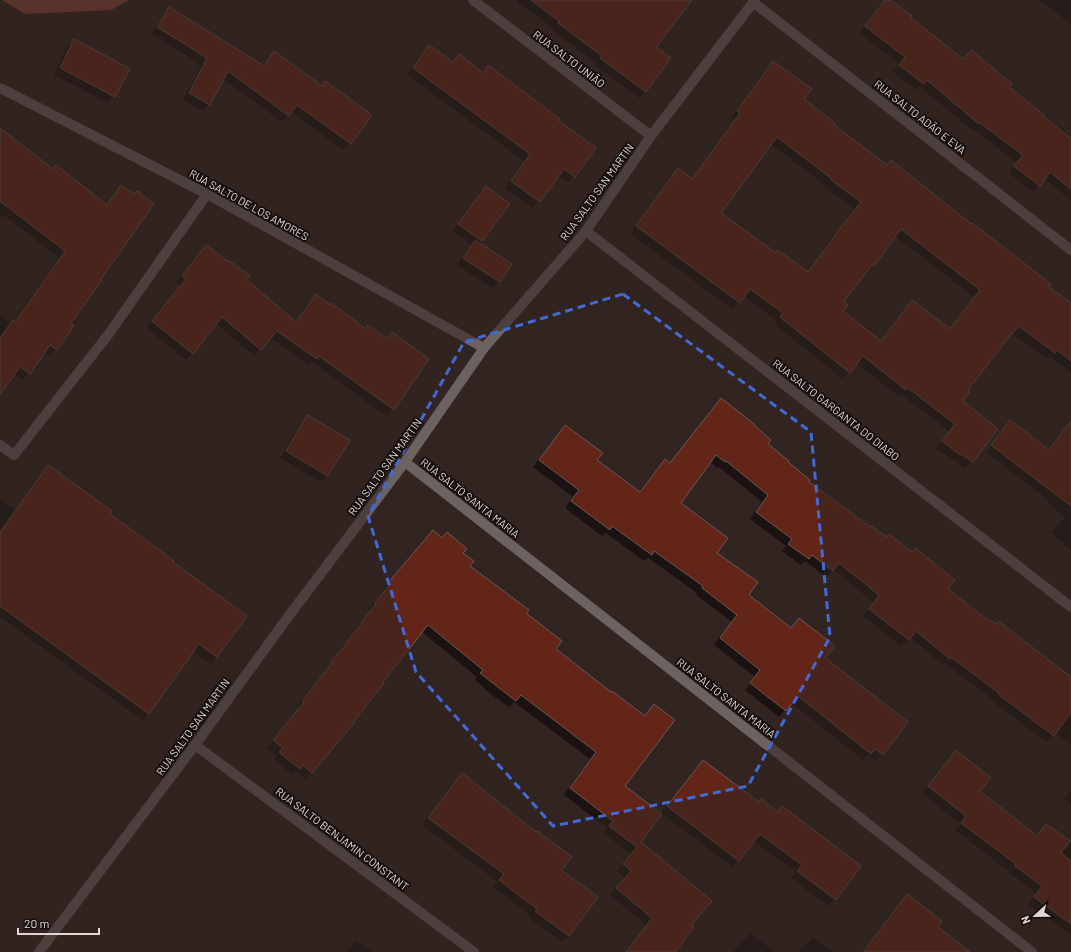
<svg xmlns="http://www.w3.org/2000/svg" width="1071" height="952" font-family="Barlow,sans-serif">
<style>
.forest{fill:#894538}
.shadow{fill:#0007;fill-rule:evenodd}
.building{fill:#642519;stroke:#695956;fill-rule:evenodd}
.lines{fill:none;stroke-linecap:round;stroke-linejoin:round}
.minor{stroke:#6b6362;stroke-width:10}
.marked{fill:none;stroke:#4469d7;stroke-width:3;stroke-dasharray:8 5;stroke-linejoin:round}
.labels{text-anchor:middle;stroke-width:4;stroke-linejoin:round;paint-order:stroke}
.street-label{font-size:11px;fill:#e0d6d4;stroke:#150f0e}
</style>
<rect width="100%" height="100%" fill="#322421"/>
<path class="forest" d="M2,0H129L111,10L25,14Z"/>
<path class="shadow" d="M518,0H691L655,47L646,91L639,98L594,65L596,63L552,30L553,28L524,7H522L518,2Z
M886,0H889L909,18L963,60L1008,88L1071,136V200L1044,179L1032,192L1009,173L1017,163L973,129L972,130L920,87L916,90L893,72L899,64L859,33L880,5Z
M1039,0H1071V24Z
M170,8L262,66L274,53L321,86L325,82L371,115L350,144L343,150L291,112L282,122L223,79L210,104L203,111L183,100L201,65L151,34L163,15Z
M74,41L114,96L108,103L54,75L67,47Z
M430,46L452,63L459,56L482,73L488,67L558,121L574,176L568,183L558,175L539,202L532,208L505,188L524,161L407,75L423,53Z
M773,62L803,99L833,125L1071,304V373L1050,357L1047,359L1012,333L1005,341L967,390L961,402L996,429L972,462L965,468L954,460L953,461L936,448L949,431L900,394L898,396L856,363L843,379L774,324L777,321L743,296L732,309L630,234L671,176L678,170L691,179L734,120L731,118L766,69ZM771,144L826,186L825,187L854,209L828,243H829L807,273L776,254L720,213ZM895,236L974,297L949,330L912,302L905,308L880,341L842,311L843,302L866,272L873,265Z
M0,129L52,170L106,206L115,193L121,187L69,323L56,349L50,356L44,352L29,373L22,380L14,374L0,393V315L11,323L13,322L59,258L4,215L1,218L0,217Z
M486,187L509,204L479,244L510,264L499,282L492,288L457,265L468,248L471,245L452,231L479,194Z
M206,246L295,322L309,302L316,296L365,329L368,326L386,339L392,334L393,409L386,416L312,362L309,365L270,338L254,356L216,323L192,353L186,360L146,328L180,286L176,283L199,253Z
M721,399L807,482L947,589L1071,687V745L1055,732L1046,742L992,701L993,700L944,663L943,665L910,638L901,646L863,616L873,602L833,570L826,577L805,561L801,565L782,551L786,546L750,519L762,502L719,467L718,468L710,462L679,503L747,595L790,629L799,619L824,659L907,723L882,755L875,761L868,755L863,760L791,703L779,717L745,690L755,677L714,645L732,622L696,595L697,593L648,558L644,561L606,533L602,536L565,508L573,497L533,467L559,433L565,427L596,460L639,492L658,467L665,460L670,464L714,406Z
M308,416L348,440L327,476L320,482L280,458L301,423Z
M1010,422L1048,451L1062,432L1068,426L1071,428V550L1051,533L1065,517L1048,503L1049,501L986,452L1003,428Z
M48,466L109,514L245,616L216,657L210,663L193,652L148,714L142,720L0,617V498L15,510L41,473Z
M433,531L462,553L468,566L525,614L555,649L611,693L644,716L654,705L623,786L639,842L690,925L674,952H626L646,925L610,895L625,878L617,871L631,854L603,833L607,828L564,795L590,759L514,702L509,707L492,695L475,680L477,677L422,632L312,772L305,779L296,771L292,775L274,760L277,755L267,748L299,709L297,707L326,670V669L341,650H340L356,631L355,630L370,611L369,610L384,591L382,590L410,557Z
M956,751L978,791L1036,836L1046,825L1071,843V935L1028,904L1036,893L1009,873L1010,872L955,830L960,824L922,793L949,758Z
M703,761L758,803L777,813L782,807L835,899L828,906L791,878L796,872L753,841L738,860L732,867L661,813L696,768Z
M462,774L560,870L597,897L568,936L562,942L529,918L531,916L493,887L498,882L422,825L455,781Z
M1071,791V805L1064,799Z
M907,895L936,927L969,952H862L899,903Z
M750,933L775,952H733Z
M813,937L833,952H799Z
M356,941L372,952H346Z"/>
<path class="building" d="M531,0H692L656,47L671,58L646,92L600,58L602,56L558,23L559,21Z
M885,0H890L912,16L911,18L963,59L971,50L1012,84L1009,87L1044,115L1043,116L1071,138V189L1050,172L1040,186L1014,166L1023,155L980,123L979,124L927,80L924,84L899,65L905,57L865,26Z
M169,7L264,66L274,51L322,86L325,81L372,115L351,144L297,105L289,116L228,71L210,105L189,93L207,58L157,27Z
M74,39L130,69L115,97L60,68Z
M429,45L453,62L459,54L483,73L488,65L560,119L559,121L596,148L575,177L564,169L540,202L511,181L530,154L413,68Z
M773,61L812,89L804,99L835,123L834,125L887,165L891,160L971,224L972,223L1051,284L1049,287L1071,303V361L1057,350L1055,353L1019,326L1012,334H1011L968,390L970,391L963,401L998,429L973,462L961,454L960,455L942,441L955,424L908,388L906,390L863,356L850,373L780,317L783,313L750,289L740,303L636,226L678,168L692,179L740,113L737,111ZM777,137L832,179L831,180L861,202L834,236H835L808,272L778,250L776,253L721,213ZM901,229L980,290L950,329L912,300L881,341L843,311L848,305L844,301L872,265L874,266Z
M0,128L53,169L56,165L107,205L121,185L134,194L137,191L154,204L101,279L102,280L71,323L74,326L57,350L50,345L30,374L20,367L0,394V338L13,320L15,322L65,251L0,201Z
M486,186L510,204L482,241L458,224Z
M475,240L512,264L500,282L463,258Z
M206,245L227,261L228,260L250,276L247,280L296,322L316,294L330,305L331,303L366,329L368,325L387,339L392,332L429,359L394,410L319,356L317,359L277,331L261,350L222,317L193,354L152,321L186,279L182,276Z
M721,398L754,424V425L771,440L768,444L789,461L788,462L810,480L809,482L870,527L871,526L887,537L889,534L912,552L915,548L955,580L948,589L986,619V618L996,624L998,621L1071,677V713L1054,736L998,694L999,693L951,657L950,659L916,631L909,640L869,609L879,595L839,563L833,571L812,555L809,559L788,544L792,539L756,512L768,495L726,461L725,462L716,455L681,503L728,538L717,553L758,582L749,595L791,628L799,618L835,646L825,658L908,722L883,755L875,749L871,754L798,696L786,711L750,683L760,670L720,638L737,615L702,588L703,586L654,551L652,555L612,526L610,530L571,501L579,490L539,460L565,425L603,453L597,460L640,492L665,459L670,463Z
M307,415L350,440L328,476L286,451Z
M1010,420L1049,450L1071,421V506L991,445Z
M48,465L112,511L110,514L174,561L173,562L247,616L217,657L199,644L149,714L0,606V532Z
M433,530L442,538L447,532L467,549L463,553L474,561L470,566L529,610L526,613L562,641L556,649L611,692L612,691L645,716L654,704L675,720L625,786L662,814L641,842L712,901L691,925L694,927L675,952H626L652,918L616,888L631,871L623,864L637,847L609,826L613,821L570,788L596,752L521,695L516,701L499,688L480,673L483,670L428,625L383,682L384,683L354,721L355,722L312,773L303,765L300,769L279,752L283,748L273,740L304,702L303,700L332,663L331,662L347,643H346L362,623H361L376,604L375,603L390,584L388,583Z
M956,750L991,778L980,791L1037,836L1046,824L1070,841L1061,853L1071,861V924L1034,897L1042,886L1015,866L1016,864L961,823L966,816L928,786Z
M703,760L759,802L761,799L778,812L782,806L861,866L836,900L797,871L802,865L760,834L739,861L667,806Z
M462,773L536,832L537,831L572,857L561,870L598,897L569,936L535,911L537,909L499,880L504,874L428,818Z
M907,894L942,921L938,927L970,952H863Z"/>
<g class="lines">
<path class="minor" d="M473,0L651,136
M753,2L1071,250
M0,88L207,194L484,348
M586,231L1071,607
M0,445L14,455L108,335L207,194
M405,462L1032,952
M195,745L474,952
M39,952L195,745L288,617L405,462L484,348L586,231L651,136L755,0"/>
</g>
<path d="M0 0H1071V952H0ZM623,294L811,432L830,637L748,786L553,826L416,672L368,516L464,342Z" fill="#322421" fill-opacity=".55" fill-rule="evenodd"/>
<path class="marked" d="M623,294L811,432L830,637L748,786L553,826L416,672L368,516L464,342Z"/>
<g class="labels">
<g class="street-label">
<text transform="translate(569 59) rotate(37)" y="4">RUA SALTO UNIÃO</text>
<text transform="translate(920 117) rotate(38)" y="4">RUA SALTO ADÃO E EVA</text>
<text transform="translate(597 192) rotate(-54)" y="4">RUA SALTO SAN MARTIN</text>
<text transform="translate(249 205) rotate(29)" y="4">RUA SALTO DE LOS AMORES</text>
<text transform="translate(836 410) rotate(38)" y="4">RUA SALTO GARGANTA DO DIABO</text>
<text transform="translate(385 467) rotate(-54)" y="4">RUA SALTO SAN MARTIN</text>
<text transform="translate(470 498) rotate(38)" y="4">RUA SALTO SANTA MARIA</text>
<text transform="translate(726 698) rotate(38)" y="4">RUA SALTO SANTA MARIA</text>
<text transform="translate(193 727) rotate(-54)" y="4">RUA SALTO SAN MARTIN</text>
<text transform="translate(342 839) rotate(37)" y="4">RUA SALTO BENJAMIN CONSTANT</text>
</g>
</g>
<g transform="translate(1035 916) rotate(248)" stroke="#150f0e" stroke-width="3" paint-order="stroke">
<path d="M0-3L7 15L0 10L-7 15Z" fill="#e0d6d4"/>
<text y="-6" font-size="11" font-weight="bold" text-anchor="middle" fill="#e0d6d4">N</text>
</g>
<path d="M18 928v6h81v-6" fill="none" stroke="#e0d6d4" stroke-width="2"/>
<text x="24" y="928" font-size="12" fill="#e0d6d4" stroke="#150f0e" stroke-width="3" paint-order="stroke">20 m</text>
</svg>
